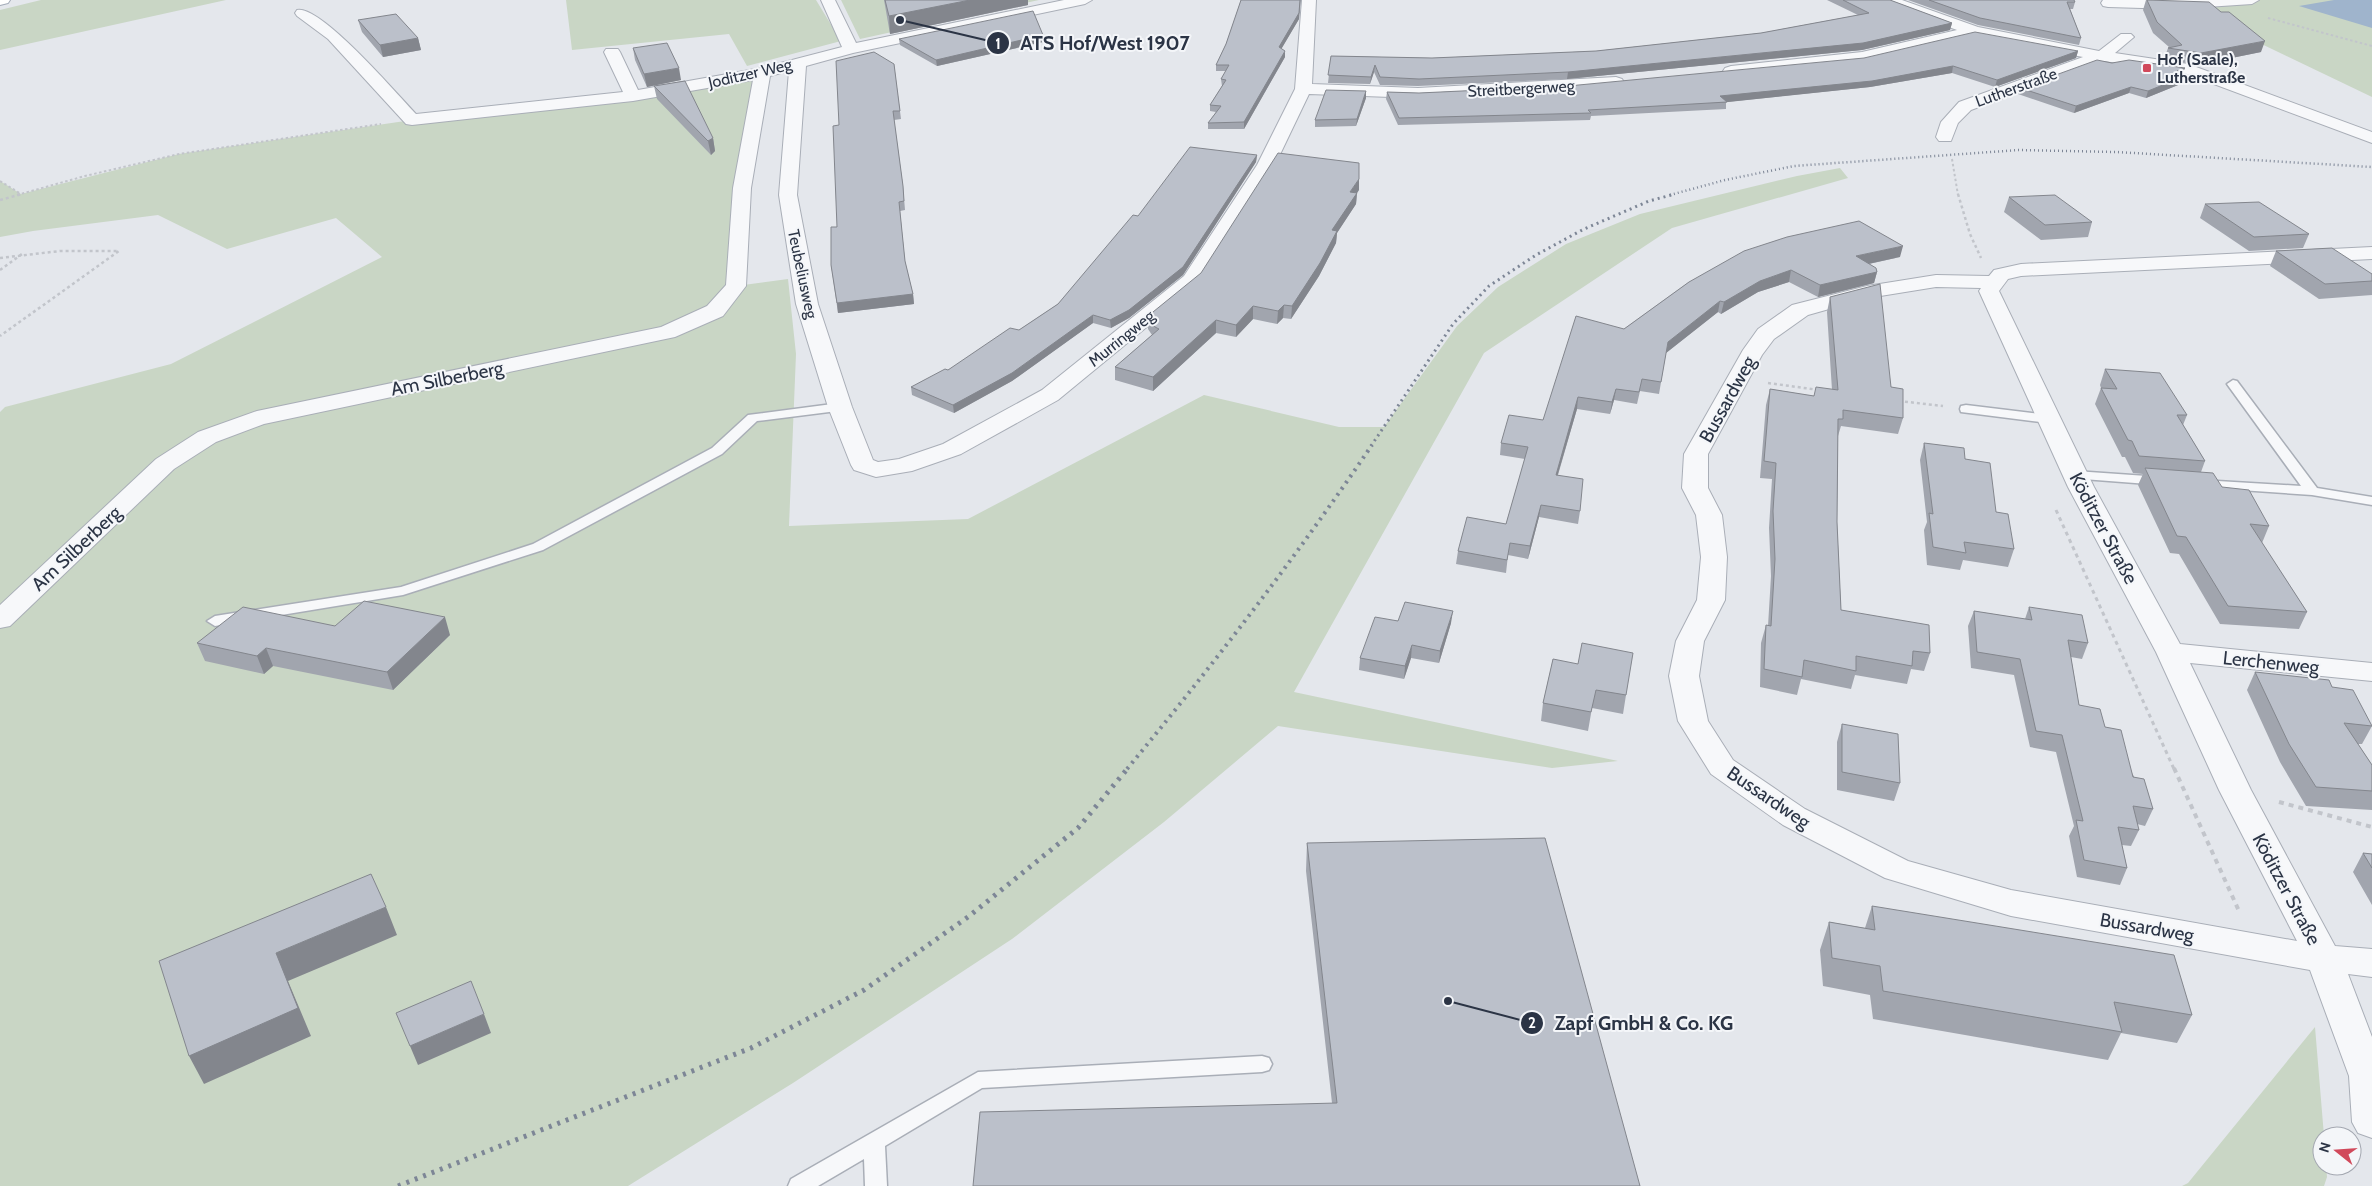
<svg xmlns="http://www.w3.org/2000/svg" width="2372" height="1186" font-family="Cabin,sans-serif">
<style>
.green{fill:#c9d6c5}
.water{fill:#9fb4cc}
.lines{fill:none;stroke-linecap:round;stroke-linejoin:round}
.lane-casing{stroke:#a9aeb7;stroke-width:3}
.street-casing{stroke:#a9aeb7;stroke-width:2}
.primary-casing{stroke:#a3abb8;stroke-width:2}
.path-far3{stroke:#c2c5cb;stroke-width:2;stroke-dasharray:2.5 2.5;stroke-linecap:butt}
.path-far2{stroke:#c2c5cb;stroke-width:2.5;stroke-dasharray:3 3;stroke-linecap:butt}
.path-far1{stroke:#c2c5cb;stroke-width:3;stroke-dasharray:4 4;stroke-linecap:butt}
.path{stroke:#c2c5cb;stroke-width:4;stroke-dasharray:5 5;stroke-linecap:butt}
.lane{fill:#f7f8fa;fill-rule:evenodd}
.street{fill:#f7f8fa;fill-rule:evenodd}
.primary{fill:#fff;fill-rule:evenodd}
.rail-far3{stroke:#7d8696;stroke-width:2.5;stroke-dasharray:1 3;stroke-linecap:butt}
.rail-far2{stroke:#7d8696;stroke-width:3;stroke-dasharray:2 4;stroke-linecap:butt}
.rail-far1{stroke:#7d8696;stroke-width:4;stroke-dasharray:2.5 5;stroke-linecap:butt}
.rail{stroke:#7d8696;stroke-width:5;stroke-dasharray:3 6;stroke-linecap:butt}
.wall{fill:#a1a5ae}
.shaded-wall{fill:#83868d}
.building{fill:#bbc0ca;stroke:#83868d}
.poi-dot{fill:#d1495b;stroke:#f4f6f9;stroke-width:2}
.labels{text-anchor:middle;stroke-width:4;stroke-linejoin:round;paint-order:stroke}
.far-poi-label{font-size:16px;font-weight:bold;fill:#2b3445;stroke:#f4f6f9;text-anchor:start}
.far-street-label{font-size:16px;fill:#2b3445;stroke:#f4f6f9}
.street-label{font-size:19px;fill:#2b3445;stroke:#f4f6f9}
.leader{fill:none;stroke:#2b3445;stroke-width:2}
.callout-dot{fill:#2b3445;stroke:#f4f6f9;stroke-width:2}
.mark-label{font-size:15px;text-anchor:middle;font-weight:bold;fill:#fff}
.callout-label{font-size:20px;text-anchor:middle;font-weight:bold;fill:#2b3445;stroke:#f4f6f9;stroke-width:4;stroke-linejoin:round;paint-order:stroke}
</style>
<rect width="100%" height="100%" fill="#e4e7ec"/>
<path class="green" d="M41,0H226L0,50V10Z
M566,0H816L841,41L747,66L729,34L572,50Z
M841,0H1039L860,39Z
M2252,0H2372V97L2247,37L2208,3Z
M762,73L736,286L788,279L796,354L789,526L968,519L1204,395L1339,427H1384L1457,326L1498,287L1566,244L1640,214L1797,176L1840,168L1848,178L1672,228L1484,353L1294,692L1618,761L1552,768L1278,726L1164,822L1012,939L793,1083L628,1186H0V412L5,407L171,364L382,257L336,218L227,249L158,215L33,231L0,237V181L21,194L179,154L412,120L633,96Z
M2315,1027L2324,1136H2322V1166H2326L2327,1177L2324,1186H2182L2188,1183Z"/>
<path class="water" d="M2334,0H2372V28L2299,6Z"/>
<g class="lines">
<g class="lane-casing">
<path id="lane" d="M2233,380L2237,381L2317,488L2372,497V505L2312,495L2196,487L2194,484L2196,481L2201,480L2301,486L2227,384Z
M840,403L846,407L845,410L757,421L722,454L543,550L403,595L215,626L207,621L215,616L401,587L533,544L712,448L748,415Z
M1966,405L2049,415L2055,419L2049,423L1961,412L1960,409L1961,406Z
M2075,471L2161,477L2168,481L2161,485L2070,478L2068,475L2070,472Z
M1262,1056L1269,1058L1272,1064L1269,1070L1262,1072L982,1088L885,1146L887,1186H865L864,1159L818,1186H788L791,1179L978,1072Z"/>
</g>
<g class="street-casing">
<path id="street" d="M821,0H835L856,43L1064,0H1092L1085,4L853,53L806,66L797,195L818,304L852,407L873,460L878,462L899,459L943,444L1042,390L1184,276L1257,165L1295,89L1302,0H1316L1312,84L1418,88L1616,77L1622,79L1624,82L1622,85L1616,87L1418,98L1309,94L1275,165L1199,284L1058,400L961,454L912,471L876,477L854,470L851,465L828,407L796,304L779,195L789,71L770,76L751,188L746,286L723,316L675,337L264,424L216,442L174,469L10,626L0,628V605L156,459L198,432L257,411L661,327L707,306L726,285L733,188L753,80L633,101L412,125L406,124L328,39L297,16L295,13L297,10C320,4 398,95 416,114L623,92L604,52L606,49H618L620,52L638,90L761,68L842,47Z
M1881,0H1902L1978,27L2099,51L2121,34H2131L2134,37L2115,53L2188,64L2372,132V143L2179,71L2103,61L1971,110L1958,123L1951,141H1939L1936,137L1941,122L1959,102L2083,57L1973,36L1862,62L1731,76L1725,74L1723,71L1725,68L1731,66L1862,52L1957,30L1883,3Z
M2103,0H2259L2252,4L2176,9L2108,7L2103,6L2101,3Z
M2372,247V259L2021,276L2008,279L1999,291L2094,487L2180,644L2372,663V681L2190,663L2251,790L2335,946L2372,949V977L2348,974L2372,1037V1138L2358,1133L2352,1122L2349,1076L2310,970L2011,916L1885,878L1783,825L1711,774L1678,721L1669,676L1676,641L1697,600L1701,557L1696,515L1682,488L1684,454L1743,350L1758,329L1792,305L1867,286L1936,275L1989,276L1994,270L2021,264ZM1936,287L1981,288L1979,291L2068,487L2156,652L2219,790L2297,941L2011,890L1908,861L1805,809L1733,760L1708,721L1699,676L1704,641L1725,600L1727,557L1722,515L1708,488V454L1762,355L1774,339L1808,315L1868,298Z"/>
</g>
<g class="primary-casing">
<path id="primary" d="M0,0H10L8,3L0,5Z"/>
</g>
<path class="path-far3" d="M2268,18L2372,46
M1952,159L1958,195
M0,181L21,194
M17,195L85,176L179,154L381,124"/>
<path class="path-far2" d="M1958,194L1970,234L1981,258
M0,200L22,194
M0,258L60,251H119L0,336
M0,270L22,254
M1768,383L1819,390
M1899,401L1943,406"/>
<path class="path-far1" d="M2056,510L2174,769"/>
<path class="path" d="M2174,768L2239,911
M2279,802L2372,827"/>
<use href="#lane" class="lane"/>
<use href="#street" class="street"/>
<use href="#primary" class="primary"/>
<path class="rail-far3" d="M1670,195L1725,180L1794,166L2019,150L2116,152L2372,167"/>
<path class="rail-far2" d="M1371,446L1453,324L1489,286L1536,255L1584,229L1649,201L1675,194"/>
<path class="rail-far1" d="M1127,769C1213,665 1296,557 1372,445"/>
<path class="rail" d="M398,1186L751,1048L864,990L968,917L1078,828L1128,768"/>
</g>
<path class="wall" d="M884,0H1028V5L890,34Z
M1241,0H1301L1299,19L1281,49L1285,57L1244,129H1208V123L1216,112L1210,111V105L1222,86L1221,79L1226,71H1216V65L1226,44Z
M1827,0H1890L1952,23L1950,30L1862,50L1567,79L1418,86L1380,85L1374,72L1370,84L1328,83L1331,56L1432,58L1596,51L1761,33L1858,15Z
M1908,0H2074L2075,2L2073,9H2070L2081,38L2079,45L1978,25Z
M2146,0L2221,12L2261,52L2197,65L2164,59L2168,48L2169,47L2153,33L2143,10Z
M358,20L418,38L421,50L383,57L362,32Z
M1043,35V42L937,66L900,45L899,39Z
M633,48L681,80L647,87L635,60Z
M2078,51L2076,58L1995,87L1952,73L1870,87L1726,102V109L1591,116L1590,120L1398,125L1386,99L1387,92L1419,93L1568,86Z
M2112,63L2185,68L2182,74L2185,76L2183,83L2146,98L2129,93L2074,113L2018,94L2020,88Z
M894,64L901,119L894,120L903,186L905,210L900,211L905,261L913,294L914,304L838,313L831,265L837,227Z
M654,86L713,138L715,151L711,155L657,99Z
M1366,91V98L1356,126L1315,127V120Z
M1257,155L1256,162L1183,275L1129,318L1111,328L1093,323L1012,381L954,413L912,395L911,387L948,370L1019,330L1058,304L1138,216Z
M1359,190L1357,193L1356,204L1337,233L1336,243L1319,276L1291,319L1283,318L1277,324L1253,319L1236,337L1216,333L1153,391L1115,380V367L1152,335L1148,329V316Z
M2009,197L2092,222L2088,237L2041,240L2004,212Z
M2205,204L2309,234L2303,248L2249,251L2200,218Z
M2276,251L2372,274V295L2319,299L2270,266Z
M1900,257L1869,264L1877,272L1874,283L1818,297L1789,282L1758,292L1721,314L1718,312L1666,353L1659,394L1640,391L1637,404L1614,400L1610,414L1577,409L1558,475L1580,511L1578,524L1539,517L1528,559L1508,555L1506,573L1456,564L1458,551L1506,524L1525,459L1500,455L1501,443L1543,420L1624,329L1689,282Z
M1830,297L1891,387L1903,418L1898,434L1841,426L1838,436L1837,522L1841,610L1930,653L1924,671L1911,669L1907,684L1855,675L1851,689L1801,679L1797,695L1760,687L1761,643L1766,625L1768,626L1771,576L1769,528L1772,479L1760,478L1766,405L1770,389L1813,396L1832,390L1827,312Z
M2105,369L2187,415L2183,425L2205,461L2201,472L2222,487L2269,526L2262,543L2307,612L2299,629L2220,624L2179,554L2170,553L2138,485L2143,474L2133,473L2125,457H2122L2095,404L2101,388L2100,385Z
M1924,443L1965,459L1996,512L2014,549L2008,567L1963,560L1960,570L1927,565L1924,530L1927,522L1920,460Z
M2029,607L2088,643L2082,659L2071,657L2079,705L2105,727L2153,809L2145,826L2137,824L2139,830L2131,846L2122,845L2127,868L2120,885L2077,877L2069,836L2074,826L2056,752L2030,747L2014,675L1971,668L1968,626L1974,611L2025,619Z
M1398,621L1451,623L1439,663L1411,658L1404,679L1359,670L1360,658Z
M335,626L450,635L393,690L273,666L264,674L205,661L197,643Z
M1553,659L1626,695L1623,714L1592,708L1588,731L1541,721L1543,703Z
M2255,672L2332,687L2372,726L2362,744H2358L2372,765V810L2306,806L2280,762L2247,690Z
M1842,724L1900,783L1894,801L1837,790V742Z
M1307,843L1640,1186L1332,1103L1306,871Z
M2363,853L2372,854V905L2353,872Z
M1872,906L2192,1015L2177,1043L2121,1033L2108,1060L1873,1019L1870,995L1823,986L1820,950L1829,922L1865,928Z"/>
<path class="shaded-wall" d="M970,0H1028V5L890,34L889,16Z
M1300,0L1299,19L1279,53V47Z
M1952,23L1950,30L1862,50L1567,79L1568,72Z
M1043,35V42L937,66L936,60Z
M418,38L421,50L383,57L380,45Z
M2265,41L2261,52L2197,65L2201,53Z
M1285,51V57L1244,129V122Z
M2078,51L2076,58L1995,87L1997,80Z
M1375,65L1374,72L1370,84L1371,77Z
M1953,66L1952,73L1870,87L1719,103L1720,96Z
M679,68L681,80L647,87L644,74Z
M2185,68L2182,74L2177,71Z
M2185,76L2183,83L2146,98L2148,91Z
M2131,87L2129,93L2074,113L2076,106Z
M1366,91V98L1356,126L1357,119Z
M713,138L715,151L711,155L708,141Z
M1257,155L1256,162L1183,275L1129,318L1111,328L1110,320Z
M1359,179V190L1357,193L1356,204L1337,233L1336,243L1319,276L1291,319L1292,306L1350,192Z
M1903,246L1900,257L1854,267L1856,256Z
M1791,270L1789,282L1758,292L1721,314L1724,302L1760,281Z
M1877,272L1874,283L1818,297L1820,285Z
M913,294L914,304L838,313L837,303Z
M1720,301L1718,312L1666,353L1668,342Z
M1284,305L1283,318L1277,324L1278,311Z
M1253,306V319L1236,337V325Z
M1093,315V323L1012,381L954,413L953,405Z
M1216,320V333L1153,391V377Z
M1616,389L1614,400L1610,414L1612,402Z
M1578,397L1577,409L1554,487L1556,475Z
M1541,505L1539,517L1528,559L1530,546Z
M1453,611L1451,623L1439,663L1440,651Z
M445,617L450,635L393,690L387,672Z
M1412,645L1411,658L1404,679L1405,666Z
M266,648L273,666L264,674L257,656Z
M386,907L397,935L288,981L311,1036L204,1084L189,1056L276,953Z
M484,1014L491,1033L418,1065L410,1046Z"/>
<path class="building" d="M885,0H970L889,16Z
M1241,0H1300L1299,13L1279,47L1285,51L1244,122L1208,123L1221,106L1210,105L1226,80L1221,79L1229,65H1216L1226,44Z
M1843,0H1890L1952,23L1863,43L1568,72L1419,79L1380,77L1375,65L1371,77L1328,75L1331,56L1432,58L1596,51L1761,33L1869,13Z
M1929,0H2074L2075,2H2067L2081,38L1980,18Z
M2147,0L2209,2L2221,12H2229L2265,41L2201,53L2168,48L2182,45L2157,22Z
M1033,11L1043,35L936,60L899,39Z
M396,14L418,38L380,45L358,20Z
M1975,32L2078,51L1997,80L1953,66L1872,81L1720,96L1727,102L1588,110L1591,113L1399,118L1387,92L1419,93L1568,86L1864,58Z
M667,43L679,68L644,74L633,48Z
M874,52L894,64L900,111H893L903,186L904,201L899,202L905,261L913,294L837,303L831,265V227H837L833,126L839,125L836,61Z
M2097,60L2112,63L2129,60L2185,68L2177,71L2185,76L2148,91L2131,87L2076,106L2020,88Z
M685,81L713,138L708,141L654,86Z
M1326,90L1366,91L1357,119L1315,120Z
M1190,147L1257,155L1183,267L1129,310L1110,320L1093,315L1012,373L953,405L911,387L945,369L948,370L1010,328L1019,330L1058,304L1133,215L1138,216Z
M1278,153L1359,163V179L1350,192L1357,193L1332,230L1337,231L1320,263L1292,306L1284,305L1278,311L1253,306L1236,325L1216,320L1153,377L1115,367L1159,329L1155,327L1148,316L1201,273Z
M2055,195L2092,222L2045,225L2009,197Z
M2259,202L2309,234L2254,237L2205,204Z
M1859,221L1903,246L1856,256L1876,268L1877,272L1820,285L1791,270L1760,281L1724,302L1720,301L1668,342L1661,382L1642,379L1639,392L1616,389L1612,402L1578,397L1556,475L1583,479L1580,511L1541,505L1530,546L1510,543L1507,560L1458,551L1467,517L1506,524L1528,447L1501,443L1509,415L1543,420L1576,316L1624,329L1689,282L1744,251L1787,237Z
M2332,248L2372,274V281L2325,284L2276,251Z
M1880,284L1891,387L1903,389V418L1843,410V419H1838L1837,522L1841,610L1929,625L1930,653L1913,651L1912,666L1856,656V671L1804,660L1802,677L1764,669L1766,625L1771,626L1775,559L1773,511L1776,463L1764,461L1770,389L1814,396L1816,387L1838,390L1830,297Z
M2105,369L2160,373L2187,415H2177L2205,461L2139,456L2132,441L2128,440L2101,388L2117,389Z
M1924,443L1964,448L1965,459L1990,463L1996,512L2008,514L2014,549L1964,542L1966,553L1933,547L1929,513L1933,514Z
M2145,468L2213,473L2222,487L2249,490L2269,526L2250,524L2307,612L2228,606L2186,537L2177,536Z
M364,601L445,617L387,672L266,648L257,656L197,643L243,607L335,626Z
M1405,602L1453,611L1440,651L1412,645L1405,666L1360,658L1375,617L1398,621Z
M2029,607L2082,615L2088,643L2068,640L2079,705L2100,709L2105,727L2121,730L2133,777L2144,779L2153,809L2133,806L2139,830L2118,827L2127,868L2084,860L2076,820L2083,821L2062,735L2036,731L2020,659L1977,652L1974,611L2032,620Z
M1582,643L1633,653L1626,695L1596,690L1591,712L1543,703L1553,659L1578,664Z
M2255,672L2329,680L2332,687L2353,690L2372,726L2344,723L2372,765V791L2316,787L2289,744Z
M1842,724L1898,734L1900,783L1842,772Z
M1545,838L1640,1186H973L980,1112L1337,1103L1307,843Z
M2363,853L2372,854V868Z
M371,874L386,907L276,953L298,1008L189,1056L159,961Z
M1872,906L2174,955L2192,1015L2114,1002L2122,1032L1883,991L1880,966L1832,958L1829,922L1875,930Z
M471,981L484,1014L410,1046L396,1013Z"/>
<rect class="poi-dot" x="2142" y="63" width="10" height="10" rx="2.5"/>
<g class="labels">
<g class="far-poi-label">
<text x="2157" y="65">Hof (Saale),<tspan x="2157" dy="18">Lutherstraße</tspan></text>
</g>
<g class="far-street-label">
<text transform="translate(750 73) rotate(-13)" y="6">Joditzer Weg</text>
<text transform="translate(2016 87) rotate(-20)" y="6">Lutherstraße</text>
<text transform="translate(1521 88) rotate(-3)" y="6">Streitbergerweg</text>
<text transform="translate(803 274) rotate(78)" y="6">Teubeliusweg</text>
<text transform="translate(1121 338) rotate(-39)" y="6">Murringweg</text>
</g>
<g class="street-label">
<text transform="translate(447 378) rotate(-11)" y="7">Am Silberberg</text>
<text transform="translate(1727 399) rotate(-61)" y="7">Bussardweg</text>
<text transform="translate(2104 528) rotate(62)" y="7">Köditzer Straße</text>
<text transform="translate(76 548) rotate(-43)" y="7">Am Silberberg</text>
<text transform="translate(2271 662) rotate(6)" y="7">Lerchenweg</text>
<text transform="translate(1769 797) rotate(34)" y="7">Bussardweg</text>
<text transform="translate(2287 889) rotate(62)" y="7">Köditzer Straße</text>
<text transform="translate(2147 927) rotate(10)" y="7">Bussardweg</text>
</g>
</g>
<path class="leader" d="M900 20L998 43M1448 1001L1532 1023"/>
<g class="callout-dot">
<circle cx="900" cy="20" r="5"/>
<circle cx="1448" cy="1001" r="5"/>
<circle cx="998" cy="43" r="12"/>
<circle cx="1532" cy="1023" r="12"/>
</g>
<g class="mark-label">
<text x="998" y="49">1</text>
<text x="1532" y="1028">2</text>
</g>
<g class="callout-label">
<text x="1105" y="50">ATS Hof/West 1907</text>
<text x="1644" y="1030">Zapf GmbH &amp; Co. KG</text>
</g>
<g transform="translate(2337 1151) rotate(287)"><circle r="24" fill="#f4f6f9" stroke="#a4a8b1"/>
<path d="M0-4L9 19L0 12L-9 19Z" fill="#d1495b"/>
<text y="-8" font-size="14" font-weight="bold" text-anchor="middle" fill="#2b3445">N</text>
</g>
</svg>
